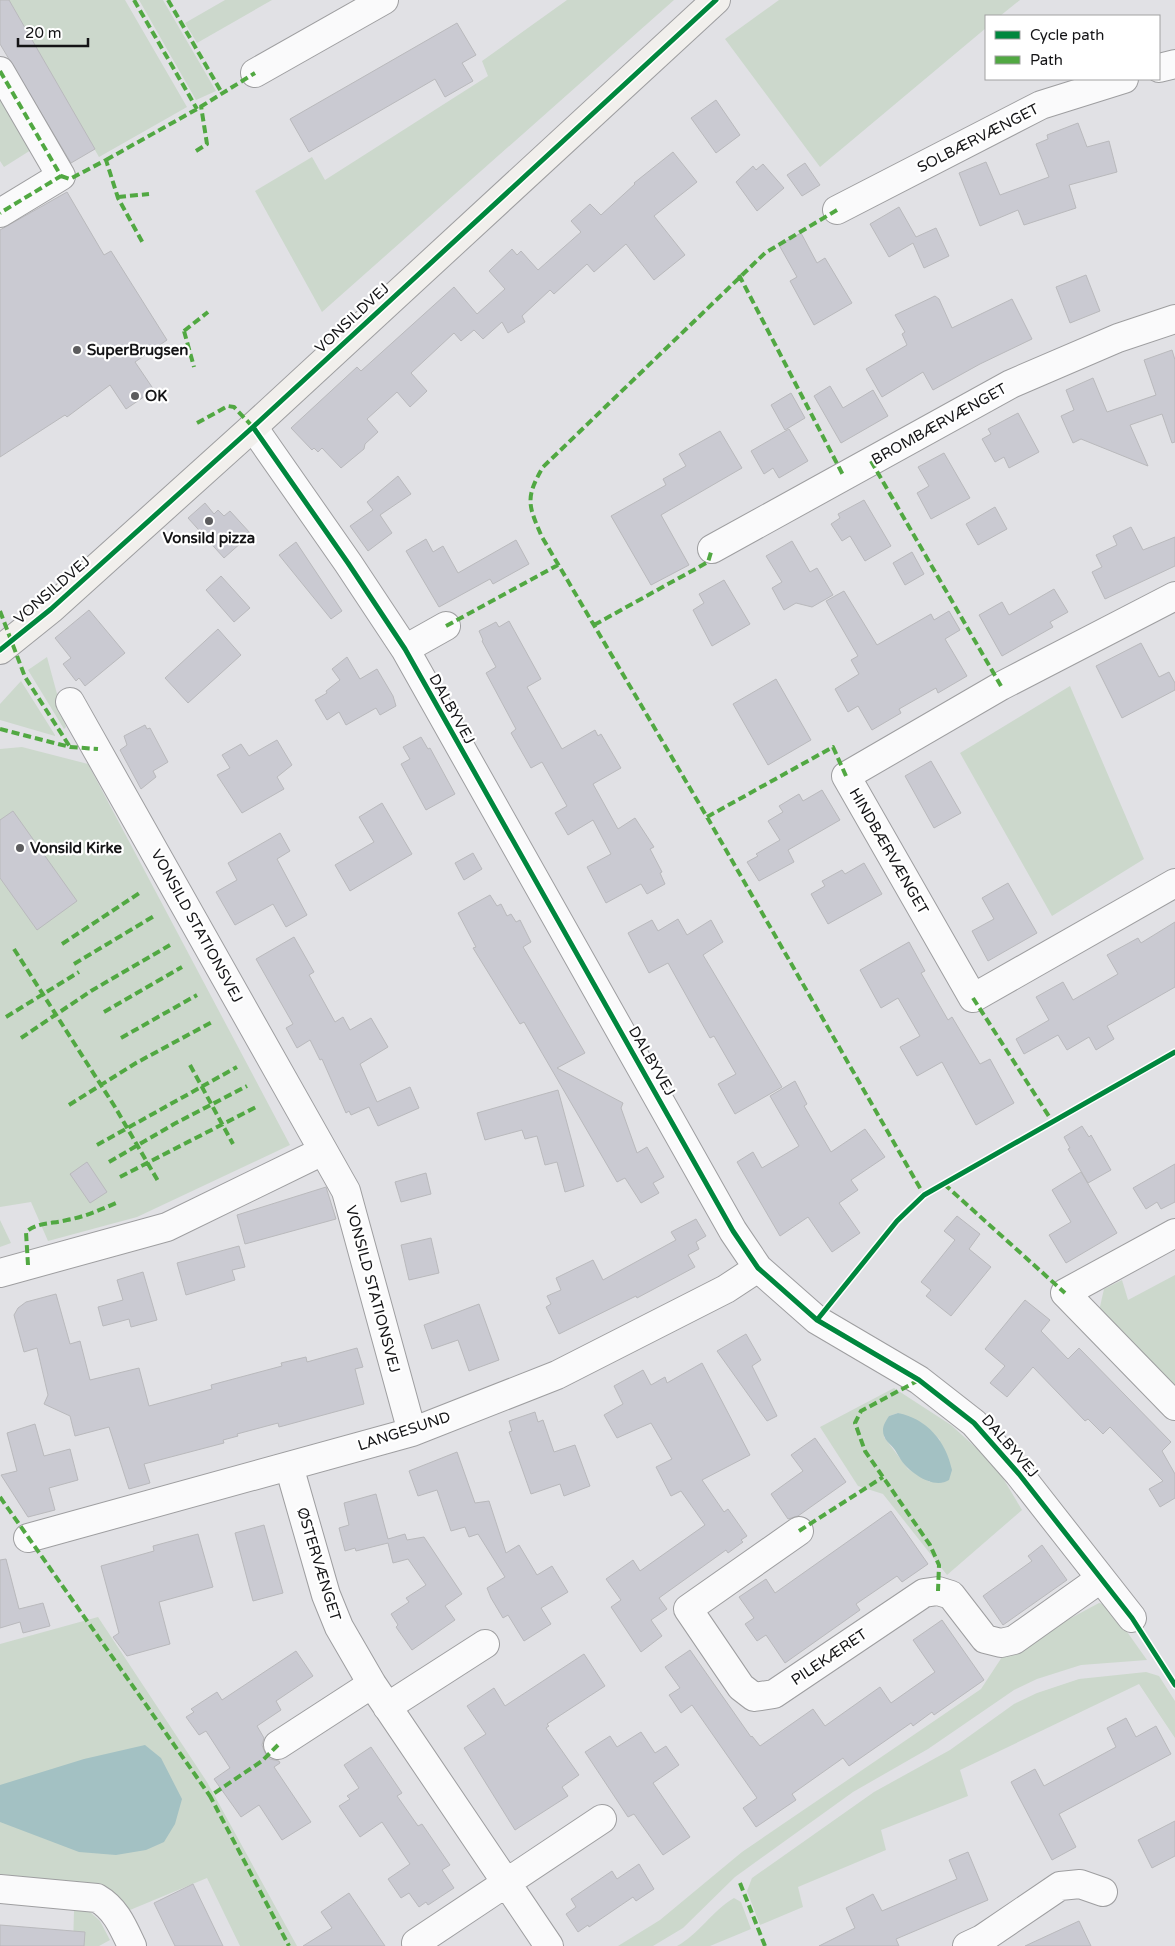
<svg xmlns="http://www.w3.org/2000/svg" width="1175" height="1946" font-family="'Varela Round',sans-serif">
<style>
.green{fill:#ccd8cc;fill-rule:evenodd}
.water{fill:#a3c1c3}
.building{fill:#cacad2;stroke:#b9b9bc}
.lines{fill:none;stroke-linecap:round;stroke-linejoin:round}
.minor-casing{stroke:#9e9ea0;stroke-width:30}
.secondary-casing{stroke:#9e9ea0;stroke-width:30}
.minor{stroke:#fafafb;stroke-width:28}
.secondary{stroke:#f1efec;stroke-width:28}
.quiet{stroke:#51a842;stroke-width:4;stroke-dasharray:8 4;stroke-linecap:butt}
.cycleway-casing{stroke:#fff;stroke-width:8}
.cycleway{stroke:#00873e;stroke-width:5}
.poi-dot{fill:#5c5c5e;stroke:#fff;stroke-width:2}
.labels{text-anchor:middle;stroke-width:4.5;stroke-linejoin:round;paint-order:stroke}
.street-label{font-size:15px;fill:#141416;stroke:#fff}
.poi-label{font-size:15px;font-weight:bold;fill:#141416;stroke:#fff;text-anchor:start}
</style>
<rect width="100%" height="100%" fill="#e1e1e5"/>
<path class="green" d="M9,0H125L187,107L99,157Z
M139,0H163L216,91L196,100Z
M225,0H272L197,43L185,23Z
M567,0H674L322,312L255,191L312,157L325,180L488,76L482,61Z
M779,0H1020L1000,16H986V28L820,167L725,39Z
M0,99L31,150L4,167L0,161Z
M47,657L66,727L64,729L28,670Z
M21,681L55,735V736L0,720V704Z
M1070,686L1144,859L1052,916L960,753Z
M22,747L88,764L290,1145L137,1217L48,1241L31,1202L0,1207V749Z
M0,1220L11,1243L0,1247Z
M1175,1275V1390L1099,1311L1104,1289L1122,1280L1128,1300Z
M894,1388L951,1425L995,1465L1022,1510L947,1575L883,1494L858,1486L820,1427ZM898,1413L922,1423L940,1440L930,1482L908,1469L884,1437L889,1416Z
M1099,1603L1108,1605L1147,1660L1081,1665L1037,1679L1014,1690L928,1749L853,1792L735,1877L683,1928L653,1946H618L660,1920L742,1852L981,1689L1004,1654Z
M98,1617L207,1782L297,1946H240L207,1878L130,1910L104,1887L0,1874V1644Z
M1146,1672L1159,1676L1175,1701V1738L1139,1684L960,1770L968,1796L881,1830L886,1850L798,1887L803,1907L760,1925L747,1891L752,1878L874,1792L950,1750L1014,1704L1037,1693L1079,1679Z
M734,1898L741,1902L751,1929L710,1946H677C699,1934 712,1911 734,1898Z
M74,1911H89L100,1921L110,1940L99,1946H73Z"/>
<path class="water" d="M898,1413C927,1419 946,1441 952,1470L949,1480C934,1490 910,1473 901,1460C899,1457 897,1453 895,1450C890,1443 883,1440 883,1430C883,1425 886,1421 889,1416Z
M145,1745L161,1758L182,1799L175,1824L164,1842L146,1850L116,1855L79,1852L0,1822V1785L84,1759Z"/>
<path class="building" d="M0,0H9L95,149L71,163L0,44Z
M457,23L476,55L462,63L473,81L445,97L435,79L309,152L290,119Z
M716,100L740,135L716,153L691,118Z
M1078,123L1087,147L1109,141L1117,172L1069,185L1076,208L1024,225L1018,210L980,226L959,173L986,162L1000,195L1049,177L1036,144L1048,139L1047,135Z
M673,152L697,182L654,216L685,255L654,280L626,244L594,272L587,264L554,294L550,290L522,316L525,322L508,333L502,322L483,339L474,330L461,341L454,333L411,373L427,391L410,407L397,392L367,419L378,432L365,444L364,449L341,468L322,448L318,452L314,448L312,450L291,428L357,367L361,371L454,287L477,314L505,289L489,271L512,249L517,255L521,251L538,270L581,232L571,221L590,204L601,215L635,184L634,183Z
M805,163L820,185L802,196L787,175Z
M763,164L784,188L757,211L736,182L753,166L756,170Z
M67,192L104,255L111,251L167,340L135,362L154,390L126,409L110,385L67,417L65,415L0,457V230Z
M899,207L916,237L936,228L949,256L924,268L913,243L889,257L870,224Z
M801,233L817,263L825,258L852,303L814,325L790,281L797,277L779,245Z
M1086,275L1100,311L1070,323L1056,287Z
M935,296L939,299L952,328L1012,299L1032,339L980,364L933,390L923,372L882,397L866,369L907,345L902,334L905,332L895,315Z
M1172,350L1175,360V442L1172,443L1162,414L1130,425L1148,466L1081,439L1073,443L1061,416L1074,410L1066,390L1093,378L1107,412L1156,395L1144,360Z
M830,386L843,408L873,390L888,416L841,443L814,396Z
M791,393L805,418L785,430L771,405Z
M1018,413L1039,452L1009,468L1004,457L995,462L982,439L991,434L988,429Z
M789,429L808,461L779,478L773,468L764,474L751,451Z
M720,431L742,468L661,515L689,565L651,585L611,516L666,485L663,479L686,466L679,454Z
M944,453L970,498L931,519L917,493L929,486L918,467Z
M398,476L411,494L380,515L392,533L368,551L350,526L373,510L367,502Z
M864,500L891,546L865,561L850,536L842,541L831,524L840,518L838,514Z
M205,503L214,514L218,510L224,516L230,511L251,534L224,558L188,518Z
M995,507L1007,529L978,545L966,524Z
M1131,527L1143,550L1175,537V566L1105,599L1092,572L1102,567L1096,555L1117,545L1113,536Z
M426,539L433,552L443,546L458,573L516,540L529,564L493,584L490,579L439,607L406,551Z
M792,541L810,572L817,568L833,595L812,607L796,603L784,610L772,588L782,582L766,556Z
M296,542L342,611L331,619L279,555Z
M912,552L924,574L905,585L893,563Z
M221,576L250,608L234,622L206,590Z
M724,580L750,624L712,646L693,610L704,603L699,594Z
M1054,589L1068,612L1050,622L1053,627L1002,656L979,615L1002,602L1009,615Z
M844,591L877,645L931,614L934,620L949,611L960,630L945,639L967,676L938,693L936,688L899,709L901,713L872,730L858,706L848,712L835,689L859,674L851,660L858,656L826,601Z
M89,610L125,653L85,686L79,678L76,681L63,664L71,658L55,638Z
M509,621L541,679L527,687L562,749L595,730L598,736L601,734L621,768L593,784L618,829L635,818L654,847L650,849L662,872L660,873L665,884L647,894L641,884L606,903L587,867L611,854L593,820L568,835L555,813L567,806L542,762L531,768L511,733L516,729L486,673L496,667L482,641L483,640L479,631L496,622L499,627Z
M218,629L241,655L188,703L165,678Z
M1141,643L1159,677L1169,672L1175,683V690L1122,718L1096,666Z
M347,657L360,679L377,669L393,696L396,706L380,715L376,708L346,725L339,712L327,720L315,700L327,693L326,691L340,680L332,669Z
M776,679L811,740L768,765L733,704Z
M145,725L147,729L150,728L168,762L153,771L156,777L141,789L120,750L127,745L124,736Z
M421,737L428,749L430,748L455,794L426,810L401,764L410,759L403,747Z
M277,740L292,765L277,777L284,789L242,813L217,775L230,768L222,755L241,744L249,756Z
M931,761L961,813L934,828L905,776Z
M822,790L840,820L788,850L794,862L759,881L747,862L758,856L756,854L780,840L768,821L783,812L779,806L799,794L803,801Z
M382,803L412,854L350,891L335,865L374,842L359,817Z
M13,811L77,901L37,930L0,878V820Z
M280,833L290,851L277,859L307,915L286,927L273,904L235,925L216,892L237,880L228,863Z
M473,853L482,869L464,880L455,863Z
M864,863L882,894L828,924L811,894L825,886L822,881L842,870L845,874Z
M1008,883L1037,933L988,961L972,931L994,919L982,898Z
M490,895L497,906L501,904L507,916L511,914L516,922L520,920L531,942L523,947L585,1053L557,1068L623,1103L621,1108L637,1153L647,1147L664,1177L653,1183L659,1193L641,1203L625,1178L617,1182L524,1022L520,1024L473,948L476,947L458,913Z
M678,919L687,935L711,920L723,942L703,955L782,1087L735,1114L718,1084L736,1074L714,1036L710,1038L668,963L649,973L628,933L652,920L658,931Z
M1175,922V987L1107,1026L1114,1039L1096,1050L1089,1037L1067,1050L1058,1035L1024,1054L1016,1039L1049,1020L1036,997L1063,982L1073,1000L1118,974L1107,955L1138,938L1141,943Z
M294,937L314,972L309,975L335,1022L343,1017L350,1030L371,1018L388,1047L360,1064L377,1102L410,1087L419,1108L378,1126L369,1107L351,1115L349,1111L346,1113L322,1059L320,1060L310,1040L297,1048L286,1028L293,1024L256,959Z
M909,942L925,971L921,973L948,1020L952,1017L980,1064L990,1059L1014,1103L976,1125L942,1062L917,1076L900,1047L920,1036L898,998L881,1008L860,970Z
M795,1081L807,1104L804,1106L831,1152L865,1129L885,1157L851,1180L858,1190L839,1203L860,1233L832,1252L808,1217L780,1236L737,1162L753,1152L762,1168L799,1146L770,1096Z
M558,1090L584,1186L565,1192L557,1162L545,1165L537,1136L525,1139L522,1130L485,1140L477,1113Z
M1082,1126L1089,1137L1091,1135L1111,1170L1088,1183L1068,1149L1070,1148L1064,1137Z
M87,1162L107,1192L90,1203L70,1174Z
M1175,1164V1202L1161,1209L1157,1202L1146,1209L1133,1188Z
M1081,1172L1117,1233L1066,1263L1049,1235L1071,1222L1052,1190Z
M426,1173L431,1194L401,1202L395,1182Z
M326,1187L336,1219L245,1244L237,1215Z
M957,1216L980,1234L969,1249L991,1267L951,1316L926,1296L931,1290L921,1282L955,1240L944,1231Z
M696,1219L706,1236L696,1242L699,1249L688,1255L695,1267L637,1298L636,1296L559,1334L546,1307L551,1304L547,1296L561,1290L556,1278L593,1260L603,1280L676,1240L671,1232Z
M431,1238L439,1273L409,1280L401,1245Z
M239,1246L245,1267L232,1270L235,1280L186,1295L177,1263Z
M143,1272L157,1320L131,1327L129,1319L103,1326L98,1307L123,1300L117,1280Z
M56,1294L70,1344L80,1341L90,1380L139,1368L149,1406L212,1389L211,1385L282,1366L281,1363L306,1357L307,1362L357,1348L363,1367L355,1369L364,1404L279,1427L278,1423L237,1434L238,1436L223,1440L224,1443L144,1464L150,1483L129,1489L109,1427L75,1436L70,1416L44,1404L48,1395L37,1348L24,1352L14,1315L18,1308L26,1302Z
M1025,1300L1050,1320L1041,1331L1068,1359L1079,1348L1171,1442L1162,1451L1175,1474V1498L1160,1507L1149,1489L1163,1481L1110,1427L1103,1434L1088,1419L1085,1421L1033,1367L1007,1397L990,1383L1005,1366L985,1349Z
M479,1304L499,1360L469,1371L458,1340L432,1349L424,1325Z
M746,1334L761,1360L752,1366L777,1416L767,1421L717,1351Z
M702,1363L750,1455L702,1480L724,1512L728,1509L747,1536L741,1540L743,1542L728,1553L726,1550L659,1598L667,1609L651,1620L662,1636L641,1652L611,1607L621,1600L606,1579L633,1560L640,1571L705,1525L681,1491L671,1496L656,1467L672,1459L651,1423L617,1438L604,1415L623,1404L614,1386L643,1370L651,1385L665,1377L667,1383Z
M535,1412L538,1422L543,1420L554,1452L575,1445L590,1486L564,1496L560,1484L531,1494L509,1432L512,1431L509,1421Z
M35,1424L44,1456L70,1449L78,1480L49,1488L55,1510L28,1517L1,1475L17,1471L7,1433Z
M815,1438L846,1482L798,1516L788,1519L771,1494L803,1471L791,1455Z
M457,1452L475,1503L489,1501L506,1553L519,1545L537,1575L552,1566L568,1592L541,1608L551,1624L524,1641L508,1615L503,1618L491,1598L487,1588L505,1577L478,1534L469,1537L465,1527L451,1531L437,1490L418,1496L409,1471Z
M376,1494L388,1539L405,1534L407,1540L424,1537L462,1594L445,1606L455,1620L412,1650L396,1627L398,1625L391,1614L409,1602L406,1598L426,1585L408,1559L393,1563L388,1543L356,1551L355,1548L345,1551L339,1528L349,1525L344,1503Z
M891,1511L928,1564L902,1582L897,1576L856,1604L860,1610L785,1663L766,1635L757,1641L745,1624L754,1618L739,1597L766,1579L775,1593Z
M264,1525L283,1593L253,1601L235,1533Z
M198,1534L213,1587L159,1602L170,1644L127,1656L113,1637L119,1633L101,1566L154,1551L153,1546Z
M1042,1545L1067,1580L1003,1625L983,1596L1032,1561L1028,1556Z
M6,1559L19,1609L43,1603L50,1626L23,1633L20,1622L0,1628V1560Z
M942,1620L984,1680L934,1715L932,1712L913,1726L911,1723L849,1766L843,1758L792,1794L796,1800L756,1827L743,1808L757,1798L692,1705L681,1713L669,1695L680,1688L665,1667L690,1650L751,1737L752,1736L760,1746L813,1709L825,1726L880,1687L891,1703L935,1672L913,1640Z
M296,1651L313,1676L276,1701L281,1710L257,1726L264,1738L262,1745L265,1753L270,1759L279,1761L280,1763L274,1767L311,1822L282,1840L259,1805L241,1817L214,1779L230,1768L206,1731L199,1735L186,1717L194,1712L191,1709L217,1692L222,1700Z
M584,1654L605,1686L547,1724L549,1726L546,1728L579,1775L562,1787L568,1796L515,1830L464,1748L486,1734L467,1706L494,1688L505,1706Z
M1126,1718L1136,1737L1156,1726L1171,1754L1059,1814L1076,1847L1052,1860L1011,1782L1035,1769L1044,1786L1116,1747L1107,1728Z
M641,1732L655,1753L666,1746L679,1765L653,1783L690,1837L663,1855L634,1814L628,1817L585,1752L610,1736L617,1747Z
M371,1747L402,1793L397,1796L418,1826L422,1824L450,1865L442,1870L454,1888L428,1905L426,1902L419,1907L409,1893L401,1898L388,1879L410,1864L382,1822L360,1837L339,1806L350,1799L347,1796L359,1788L344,1765Z
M1175,1821V1856L1152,1868L1138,1840Z
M968,1852L988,1900L896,1939L899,1946H819L855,1928L846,1908L873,1894L882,1911L957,1879L949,1860Z
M639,1864L654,1889L636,1901L633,1897L589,1927L588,1925L578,1932L566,1914L576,1907L571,1899L612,1871L617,1879Z
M193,1884L223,1946H175L154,1903Z
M349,1893L385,1946H303L332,1928L321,1912Z
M1079,1921L1091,1946H1025Z
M0,1925L85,1932L84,1946H0Z"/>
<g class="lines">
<g class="minor-casing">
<path id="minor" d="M1159,68L1175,64
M0,71L61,176L0,213
M255,73L384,0
M837,210L1041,105L1124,79
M253,427L348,563L405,649L733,1231L758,1268L817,1320L919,1380L974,1423L1019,1474L1132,1618
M712,549L1011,384L1118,338L1175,319
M1175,596L1001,686L846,776L973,998L1175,883
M405,649L446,626
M70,702L346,1191L412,1432
M1175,1233L1065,1293L1175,1406
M0,1273L167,1227L323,1151
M289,1466L326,1595L339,1627L372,1684L549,1946
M799,1531L688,1609L741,1687L754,1697L774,1694L924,1593L938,1591L951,1595L985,1639L1001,1643L1014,1640L1100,1579
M28,1538L412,1432L557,1375L726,1289L758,1268
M387,1707L485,1644
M278,1745L372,1684
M0,1889L97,1898C116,1909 123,1927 132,1946
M416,1943L602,1819
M967,1946L982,1939L1060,1886L1080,1884L1103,1892"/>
</g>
<g class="secondary-casing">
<path id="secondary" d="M0,650L51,609L253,427L716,0"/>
</g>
<use href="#minor" class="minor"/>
<use href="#secondary" class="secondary"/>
<path class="quiet" d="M134,0L197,109
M168,0L222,93
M0,71L61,176L0,213
M196,151L207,144L201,106
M106,160L197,109L255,73
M61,176L70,179L106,160L118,198L144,245
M118,197L149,194
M837,210L765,253L543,467C525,498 528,505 542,537L707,817L924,1195
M739,275L844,477
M184,331L194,367
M184,331L208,312
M197,423L228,406L234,407L253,427
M871,461L1001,686
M0,611L25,677L70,747
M594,625L708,562L712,549
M446,626L558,565
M0,729L70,747L98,749
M707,817L833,747L846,776
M62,944L141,892
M14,949L115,1107L158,1181
M74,964L154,916
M973,998L1052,1121
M104,1012L182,967
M6,1017L79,972
M21,1038L91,991L170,945
M121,1038L197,995
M190,1065L233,1144
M69,1105L136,1063L212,1022
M97,1145L237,1067
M109,1162L174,1124L247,1086
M120,1177L258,1106
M944,1184L1065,1293
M28,1265L26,1232C38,1222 52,1224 67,1220C84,1217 100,1210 116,1203
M919,1380L861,1411L855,1423L865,1451L930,1545L939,1565L938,1591
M0,1497L210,1796
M799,1531L883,1477
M278,1745L262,1761L210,1796L289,1946
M740,1883L765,1946"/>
<g class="cycleway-casing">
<path id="cycleway" d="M253,427L348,563L405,649L733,1231L758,1268L817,1320L919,1380L974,1423L1019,1474L1132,1618L1175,1685
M0,650L51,609L253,427L716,0
M817,1320L897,1221L924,1195L1175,1052"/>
</g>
<use href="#cycleway" class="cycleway"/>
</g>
<g class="poi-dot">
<circle cx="77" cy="350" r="5"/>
<circle cx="135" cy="396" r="5"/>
<circle cx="209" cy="521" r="5"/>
<circle cx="20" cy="848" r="5"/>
</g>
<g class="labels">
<g class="street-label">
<text transform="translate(978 138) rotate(-27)" y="5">SOLBÆRVÆNGET</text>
<text transform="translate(352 318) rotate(-43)" y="5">VONSILDVEJ</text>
<text transform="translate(939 424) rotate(-29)" y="5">BROMBÆRVÆNGET</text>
<text transform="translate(52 590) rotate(-41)" y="5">VONSILDVEJ</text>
<text transform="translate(452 709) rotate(61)" y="5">DALBYVEJ</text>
<text transform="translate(889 851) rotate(60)" y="5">HINDBÆRVÆNGET</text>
<text transform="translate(197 926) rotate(61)" y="5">VONSILD STATIONSVEJ</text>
<text transform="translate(652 1061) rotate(60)" y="5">DALBYVEJ</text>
<text transform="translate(373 1289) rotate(75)" y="5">VONSILD STATIONSVEJ</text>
<text transform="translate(404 1431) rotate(-18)" y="5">LANGESUND</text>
<text transform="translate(1010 1446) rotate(49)" y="5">DALBYVEJ</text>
<text transform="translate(319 1564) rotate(73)" y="5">ØSTERVÆNGET</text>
<text transform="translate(829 1657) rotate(-34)" y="5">PILEKÆRET</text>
</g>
<g class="poi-label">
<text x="87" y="355">SuperBrugsen</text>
<text x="145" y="401">OK</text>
<text x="209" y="543" text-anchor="middle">Vonsild pizza</text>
<text x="30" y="853">Vonsild Kirke</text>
</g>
</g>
<rect x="985" y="15" width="175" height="65" fill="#ffffff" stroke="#a1a1a2"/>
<rect x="995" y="31" width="25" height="8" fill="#00873e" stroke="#a1a1a2"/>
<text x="1030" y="40" font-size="15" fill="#141416">Cycle path</text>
<rect x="995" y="56" width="25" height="8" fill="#51a842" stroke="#a1a1a2"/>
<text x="1030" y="65" font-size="15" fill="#141416">Path</text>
<path d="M18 38v8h70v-8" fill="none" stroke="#141416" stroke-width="2.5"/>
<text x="25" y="38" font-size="15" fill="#141416" stroke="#ffffff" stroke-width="4" paint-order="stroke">20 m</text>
</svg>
